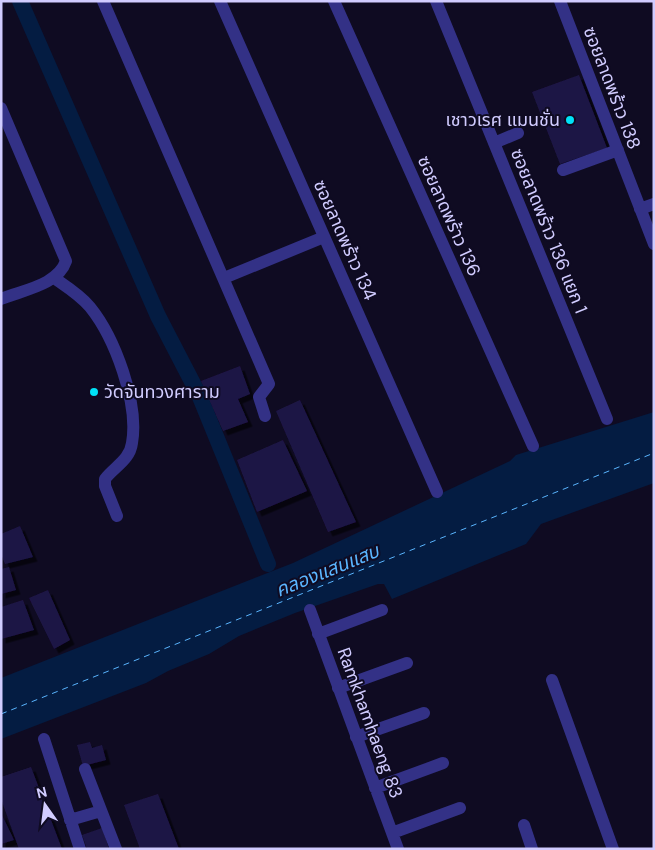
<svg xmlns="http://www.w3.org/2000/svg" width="655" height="850" font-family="'DM Sans','Noto Sans Thai',sans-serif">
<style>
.water{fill:#041c42}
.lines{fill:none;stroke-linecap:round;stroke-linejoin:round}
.canal{stroke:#041c42;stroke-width:16}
.ferry{stroke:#5ab5ff;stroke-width:1;stroke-dasharray:6 5;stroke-linecap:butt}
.building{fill:#1e1545;filter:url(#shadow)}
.minor{stroke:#333186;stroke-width:12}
.poi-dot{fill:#00e2f7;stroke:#0f0b22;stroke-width:2}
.labels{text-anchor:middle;stroke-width:4;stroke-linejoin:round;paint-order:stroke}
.street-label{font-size:18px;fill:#d1ccff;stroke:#0f0b22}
.poi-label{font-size:18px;fill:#d1ccff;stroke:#0f0b22;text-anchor:end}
.water-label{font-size:19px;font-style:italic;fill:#5ab5ff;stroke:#0f0b22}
</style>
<defs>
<filter id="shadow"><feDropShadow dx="4.5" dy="4.5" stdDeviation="0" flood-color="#0009"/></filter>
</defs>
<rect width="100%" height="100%" fill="#0f0b22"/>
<path class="water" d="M654,412V483L541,524L526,544L392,599L384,584H378L295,613L239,636L209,654L168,671L146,683L1,739V678L293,563L510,461L516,455Z"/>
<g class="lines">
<path class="canal" d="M20,1L158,316L200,397L268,564"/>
<path class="ferry" d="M1,714L654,453"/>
</g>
<path class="building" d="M579,75L607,148L560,164L532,92Z
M240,366L250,394L238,399L248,422L223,431L201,381Z
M300,400L356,522L328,532L276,411Z
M283,440L307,491L257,512L237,460Z
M20,526L33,557L5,564L1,554V534Z
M9,567L16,590L1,594V569Z
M48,590L70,640L54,649L29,598Z
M23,600L34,630L1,639V607Z
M90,742L92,748L102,745L106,760L83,766L77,745Z
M31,767L62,849H19L1,799V777Z
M158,794L179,849H140L124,805Z
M1,813L14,840L1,844Z
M102,828L109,849H87L82,835Z"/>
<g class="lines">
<path class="minor" d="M103,1L269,384L259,397L265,416
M220,1L437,492
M334,1L533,446
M436,1L607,419
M560,1L654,244
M1,108L66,261C58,285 23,290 1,299
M494,143L518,133
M563,170L618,150
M640,209L654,204
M54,278C67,287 80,295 90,307C115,338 139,403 132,443C130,460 114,467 105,479V486L117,516
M224,278L324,237
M310,610L398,849
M318,634L382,610
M552,680L613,849
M338,688L407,663
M356,737L424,713
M44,739L80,849
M85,769L116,849
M375,788L443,763
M70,820L101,811
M524,825L532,849
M392,833L460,808"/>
</g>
<g class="poi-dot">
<circle cx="570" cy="120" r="5"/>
<circle cx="94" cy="392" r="5"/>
</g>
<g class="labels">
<g class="street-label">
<text transform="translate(612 88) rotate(69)" y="6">ซอยลาดพร้าว 138</text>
<text transform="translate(449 216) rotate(66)" y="6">ซอยลาดพร้าว 136</text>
<text transform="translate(549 231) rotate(68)" y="6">ซอยลาดพร้าว 136 แยก 1</text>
<text transform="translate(345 240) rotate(66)" y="6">ซอยลาดพร้าว 134</text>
<text transform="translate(370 723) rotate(70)" y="6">Ramkhamhaeng 83</text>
</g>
<g class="poi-label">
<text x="560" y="126">เชาวเรศ แมนชั่น</text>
<text x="104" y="398" text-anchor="start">วัดจันทวงศาราม</text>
</g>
<g class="water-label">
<text transform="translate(327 570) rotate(-22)" y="7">คลองแสนแสบ</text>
</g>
</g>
<rect width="655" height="850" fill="none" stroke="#d1ccff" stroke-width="5"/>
<g transform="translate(45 805) rotate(346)" stroke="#0f0b22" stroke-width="4" paint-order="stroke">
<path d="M0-4L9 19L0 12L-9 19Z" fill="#d1ccff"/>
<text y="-8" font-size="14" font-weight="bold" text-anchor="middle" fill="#d1ccff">N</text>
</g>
</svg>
